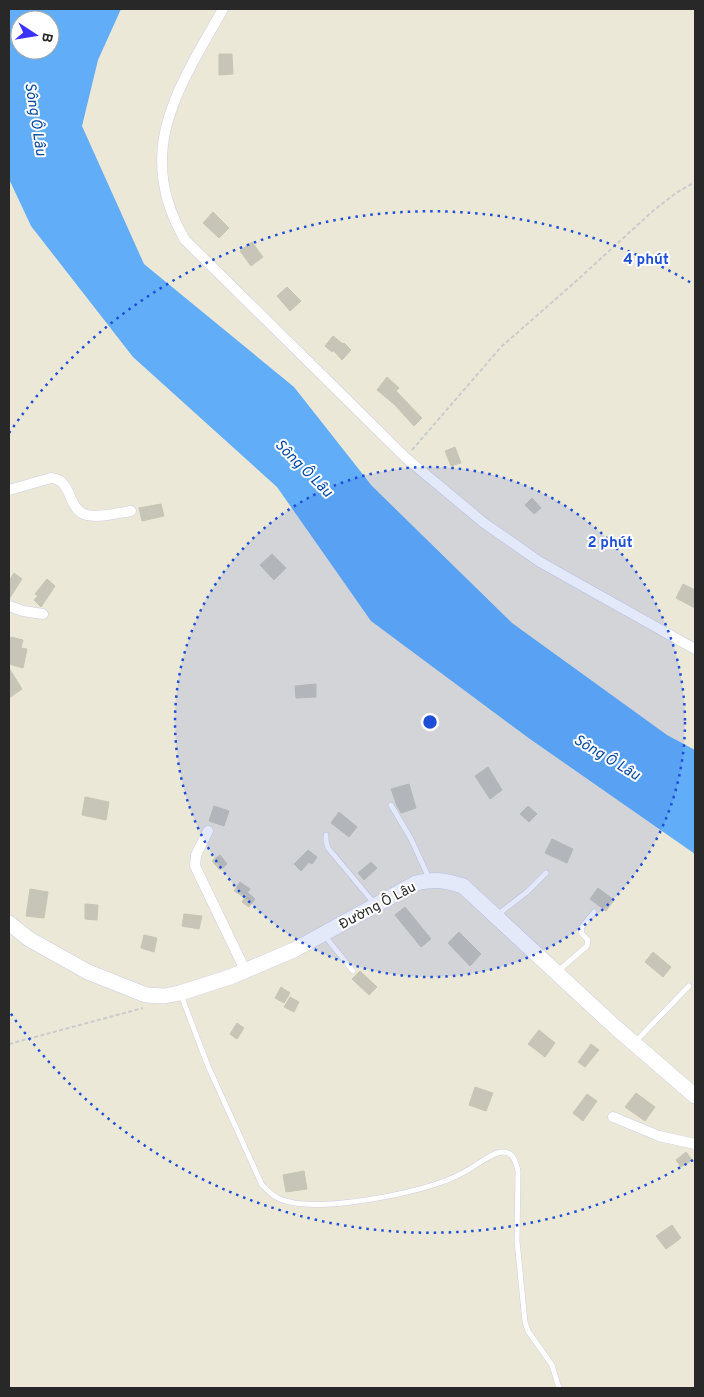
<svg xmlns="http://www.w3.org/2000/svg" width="704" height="1397" font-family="Overpass,sans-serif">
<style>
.water{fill:#61adf8;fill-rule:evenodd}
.building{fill:#c7c5b8;stroke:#c7c5b2}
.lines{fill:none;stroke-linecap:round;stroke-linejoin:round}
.service-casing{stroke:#cecde3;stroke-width:6}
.minor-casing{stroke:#cecde3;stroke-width:11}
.secondary-casing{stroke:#cecde3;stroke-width:16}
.path{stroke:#cbcbcb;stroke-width:2;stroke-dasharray:4 2.5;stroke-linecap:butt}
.service{stroke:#fff;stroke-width:5}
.minor{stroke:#fff;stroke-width:10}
.secondary{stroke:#fff;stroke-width:15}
.ring{fill:none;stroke:#1d4ed8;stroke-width:2.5;stroke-dasharray:2.5 5}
.labels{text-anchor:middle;stroke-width:4;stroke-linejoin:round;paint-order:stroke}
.street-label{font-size:14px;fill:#282828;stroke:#fff}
.water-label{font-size:15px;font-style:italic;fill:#0246a2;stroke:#fff}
.centre{fill:#1d4ed8;stroke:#fff;stroke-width:2.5}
.ring-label{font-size:15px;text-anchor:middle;font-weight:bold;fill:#1d4ed8;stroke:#fff;stroke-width:4;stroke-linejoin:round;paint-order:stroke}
</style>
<rect width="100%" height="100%" fill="#ece8d8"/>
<path class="water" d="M9,9H121L98,60L82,126L144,264L294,387L372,486L512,623L667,735L695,750V854L530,739L371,621L277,487L133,357L31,226L9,179ZM20,20H50V50H20Z"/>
<path class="building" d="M219,54H232L233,74L219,75Z
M213,212L229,228L219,238L203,223Z
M252,242L263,257L251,266L240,251Z
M287,287L301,301L290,311L277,296Z
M333,336L343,344L344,343L351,350L342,360L333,350L332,352L325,346Z
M387,377L399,388L396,391L422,418L414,426L395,405L377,390Z
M455,447L461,463L451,466L445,451Z
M532,498L541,508L534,514L525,505Z
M161,504L164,516L142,521L139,508Z
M272,554L286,568L274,580L260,565Z
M14,573L22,579L9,599V581Z
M47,579L55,586L41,607L34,600L38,596L35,594Z
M683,584L695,590V608L676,598Z
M11,637L23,640L21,648L27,649L23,668L9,664V646Z
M9,668L22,689L9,698Z
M316,684V697L296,698L295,686Z
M488,767L502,790L490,799L475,776Z
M409,784L416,808L401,813L397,806L391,789Z
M85,797L109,802L106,820L82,815Z
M214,806L229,811L224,826L209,821Z
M528,806L537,814L529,822L520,814Z
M339,812L357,827L349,837L331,823Z
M552,839L573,849L567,863L545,853Z
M308,850L317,857L312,864L309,862L301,871L294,864Z
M220,855L227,864L220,870L212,861Z
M371,862L377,868L364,880L358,873Z
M240,882L250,889L244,897L234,891Z
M598,888L614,900L606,911L590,899Z
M30,889L48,892L44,918L26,916Z
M248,893L255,899L249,907L242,902Z
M85,904L98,905L97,920L85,919Z
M405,907L431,939L421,947L395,915Z
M184,914L202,916L199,929L182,926Z
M459,932L481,954L470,966L448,943Z
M144,935L157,938L154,952L141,948Z
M653,952L671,967L663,977L645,962Z
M360,971L377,987L369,995L352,979Z
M281,987L290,993L284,1003L275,998Z
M290,997L299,1002L294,1012L284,1007Z
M237,1023L244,1028L237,1039L230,1034Z
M539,1030L555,1043L545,1057L528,1044Z
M591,1044L599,1050L585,1067L578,1062Z
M475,1087L493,1093L486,1111L469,1105Z
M636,1093L655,1107L645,1121L625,1107Z
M587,1094L597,1101L583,1121L573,1113Z
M686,1152L692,1160L681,1167L676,1160Z
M304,1171L307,1189L286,1192L283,1175Z
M672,1225L681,1238L666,1249L656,1236Z"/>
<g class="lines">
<g class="service-casing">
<path id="service" d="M391,805L411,839L429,878
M326,835V841L328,848L374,903
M497,915L527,892L546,873
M325,936L353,971
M558,971L587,946L588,940L582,934L581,928L594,912
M181,995L208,1066L262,1185C268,1191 272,1196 280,1199C316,1214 409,1194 445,1181C452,1178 460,1175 466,1171C477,1166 491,1152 503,1152C514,1152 516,1163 518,1171L517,1241L525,1322L528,1331L552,1365L559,1388
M636,1041L689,986"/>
</g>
<g class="minor-casing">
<path id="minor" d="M223,9C179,87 133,151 185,240L406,458L484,523L540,562L695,649
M9,490L51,478C73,479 67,511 87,515C100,518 118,513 131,511
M9,606L23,611L43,614
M208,831L196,855L195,866L245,970
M613,1117L659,1136L695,1144"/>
</g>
<g class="secondary-casing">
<path id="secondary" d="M9,923L29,939L88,972L146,995L164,996L180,993L230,977L294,950L416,883C435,879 444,880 463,886L614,1026L695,1096"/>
</g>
<path class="path" d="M412,450L501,347L574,283L654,210L676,193L695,182
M9,1044L143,1008"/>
<use href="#service" class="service"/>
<use href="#minor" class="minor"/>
<use href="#secondary" class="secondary"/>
</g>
<circle cx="430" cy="722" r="255" fill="#1d4ed8" fill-opacity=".12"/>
<g class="ring">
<circle cx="430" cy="722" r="255"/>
<path d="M693 1160A511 511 0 0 1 9 1011M9 433A511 511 0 0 1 693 284"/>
</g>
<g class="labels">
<g class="street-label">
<text transform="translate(377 905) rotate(-28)" y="5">Đường Ô Lâu</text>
</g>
<g class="water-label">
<text transform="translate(36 119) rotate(81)" y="5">Sông Ô Lâu</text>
<text transform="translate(304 468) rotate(45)" y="5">Sông Ô Lâu</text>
<text transform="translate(607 757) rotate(31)" y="5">Sông Ô Lâu</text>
</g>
</g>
<circle cx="430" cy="722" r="8" class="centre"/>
<g class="ring-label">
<text x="646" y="264">4 phút</text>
<text x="610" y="547">2 phút</text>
</g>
<rect width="704" height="1397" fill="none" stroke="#282828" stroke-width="20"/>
<g transform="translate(35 35) rotate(102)"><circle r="24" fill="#ffffff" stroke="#a9a9a9"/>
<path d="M0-4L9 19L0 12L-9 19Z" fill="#3c32ff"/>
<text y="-8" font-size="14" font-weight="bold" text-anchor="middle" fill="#282828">B</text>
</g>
</svg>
